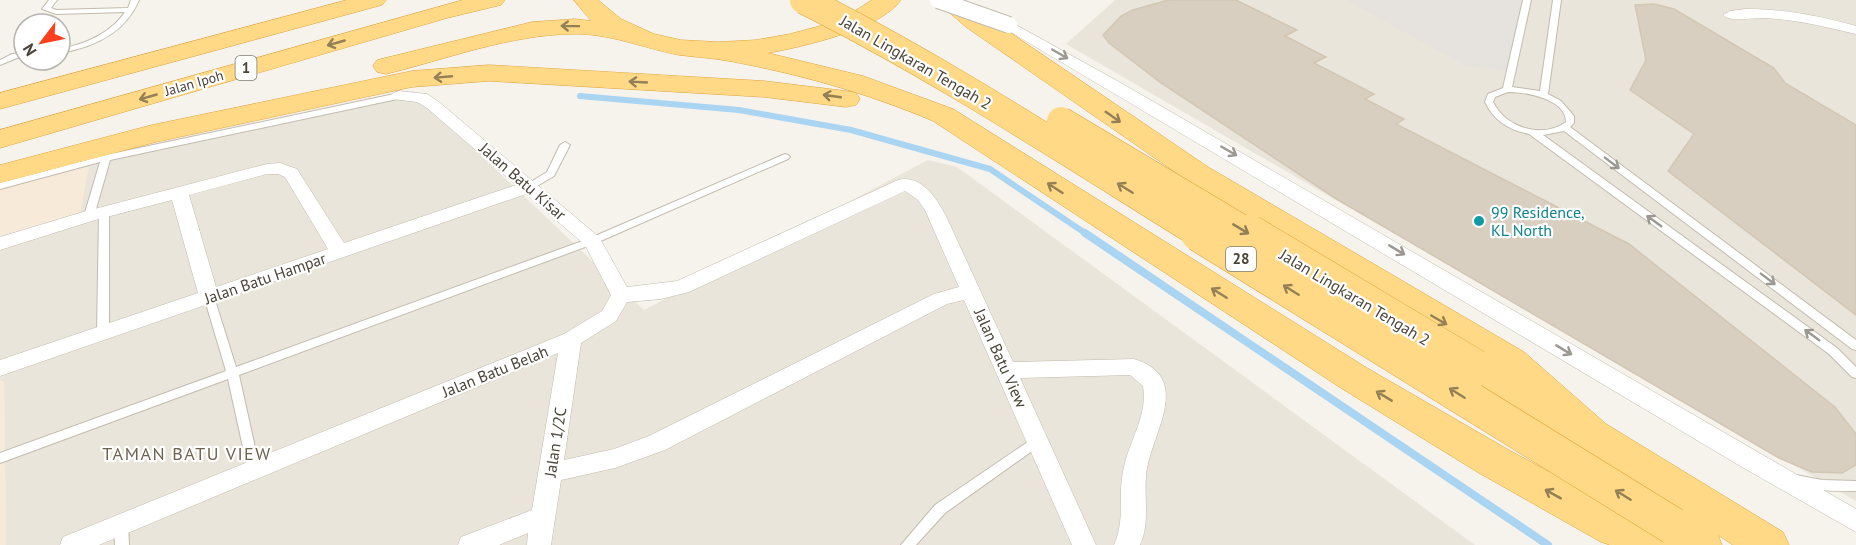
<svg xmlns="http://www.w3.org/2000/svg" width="1856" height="545" font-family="'PT Sans',sans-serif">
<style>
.residential{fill:#eae5da}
.commercial{fill:#f7ead8}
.industrial{fill:#e6e2dd}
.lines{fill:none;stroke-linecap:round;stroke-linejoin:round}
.stream-far1{stroke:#a9d4f2;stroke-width:6}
.stream{stroke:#a9d4f2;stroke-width:8}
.building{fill:#d8cfc1;stroke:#d3c7b4;stroke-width:1.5}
.service-casing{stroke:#c2bbae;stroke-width:2}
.minor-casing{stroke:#c2bbae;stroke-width:1}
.trunk-casing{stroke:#e0a43c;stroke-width:1}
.service{fill:#fff;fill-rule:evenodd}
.minor{fill:#fff;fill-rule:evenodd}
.trunk{fill:#ffd985;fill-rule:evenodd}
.minor-bridge-casing{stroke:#c2bbae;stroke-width:18;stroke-linecap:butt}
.trunk-bridge-far1-casing{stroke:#e0a43c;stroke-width:29;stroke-linecap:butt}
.trunk-bridge-casing{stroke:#e0a43c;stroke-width:38;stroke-linecap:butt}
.minor-bridge{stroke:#fff;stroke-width:16}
.trunk-bridge-far1{stroke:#ffd985;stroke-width:28}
.trunk-bridge{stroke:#ffd985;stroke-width:37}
.oneway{stroke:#938057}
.oneway2{stroke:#9c9892}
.culture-dot{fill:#0f9aa8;stroke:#fff;stroke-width:2}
.labels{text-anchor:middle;stroke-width:4.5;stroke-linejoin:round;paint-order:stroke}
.far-street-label{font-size:14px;fill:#4b4439;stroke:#fff}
.shield{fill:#fff;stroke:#817c74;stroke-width:1.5}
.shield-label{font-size:15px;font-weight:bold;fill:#4b4439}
.street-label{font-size:16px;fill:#4b4439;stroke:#fff}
.culture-label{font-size:16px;fill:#0d838f;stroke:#fff;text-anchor:start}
.neighbourhood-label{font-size:18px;letter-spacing:1.5px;fill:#6e6250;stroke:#fff}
</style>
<rect width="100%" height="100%" fill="#f6f3ec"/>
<path class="residential" d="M1115,0H1856V501L1066,44Z
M413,91L644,310L928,160L957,167L1475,545H6L4,382L0,381V239L91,157Z"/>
<path class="commercial" d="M91,157L80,214L0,239V182Z
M0,381L4,382L6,545H0Z"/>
<path class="industrial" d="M1346,0H1530L1512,72L1464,65Z"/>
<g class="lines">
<path class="stream-far1" d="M580,96L739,110L851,130L990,169L1088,235"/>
<path class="stream" d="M1085,233L1548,545"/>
</g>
<path class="building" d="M1168,0H1236L1297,30L1285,36L1326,57L1314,63L1374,94L1365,99L1404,119L1396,124L1629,244L1835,407L1856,434V465L1842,473L1812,472L1779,458L1335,198L1161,83L1109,43L1103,35L1121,16L1133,10Z
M1654,4L1674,9L1774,68L1785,83L1856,125V315L1668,171L1694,134L1630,90L1646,60L1635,5Z"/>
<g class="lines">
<g class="service-casing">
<path id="service" d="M49,0H57L51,8L56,10L128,8L131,0H139C125,33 95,47 60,53V49C85,44 110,34 125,12L56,14L42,9Z
M1523,0H1531L1512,87L1540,91L1553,0H1561L1548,94L1561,101L1574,116V123L1570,127L1856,340V350L1852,349L1564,131L1543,135L1837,348L1856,367V378L1852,377L1829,354L1529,134C1509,130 1494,121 1485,102L1488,94L1503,88ZM1508,92C1526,92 1566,99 1566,122C1542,139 1506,128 1493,102L1495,97Z
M24,53V57L17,58L0,65V60L12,54Z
M399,93L403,96L402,98L110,160L94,216L89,219L84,216L100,162L0,189V183L106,155Z
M565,142L570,145L554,176L532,189H526L524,187L526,185L547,172L560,145Z
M785,154L788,155L790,157L788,159L596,243L239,375L260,470L258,474L254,475L250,474L248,470L228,379L0,463V453L226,371L204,297L205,294H213L214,297L236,367L588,239Z
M104,209L109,212V333L107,336H99L97,333L99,212Z
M1038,435L1042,436L1044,440L1042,444L945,513L916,545H901L935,505Z
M1796,475L1822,480L1856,481V491C1834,491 1812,491 1792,484L1790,480L1792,476Z
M121,519L126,521L128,525L129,545H115L114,525L116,521Z"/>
</g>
<g class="minor-casing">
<path id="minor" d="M1746,9C1784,9 1820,16 1856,26V34C1825,27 1795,19 1763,18C1752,17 1731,23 1723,15L1730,11Z
M1009,21L1121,83L1856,509V532L1742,467L1004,28L1002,25Z
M399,91L427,94L439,102L599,237L627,287L677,281L898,180C921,174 937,199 946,216L1013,362L1134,359C1196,378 1149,436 1146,476C1144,499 1150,523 1140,545H1114C1126,518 1117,495 1124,467C1130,439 1148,415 1143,386L1130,375L1020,378L1096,545H1072L964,300L947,304L665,450L615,468L561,480L551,545H527L528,533L499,545H458L461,537L532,510L558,353L99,545H60L63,537L564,334L602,311L611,295L585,245L526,194L0,376V360L198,293L172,200L95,220L0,250V237L83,212L267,164L280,163L297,169L344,243L516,185L427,108L417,102L393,99L391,96L393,93ZM267,174H278L285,177L328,249L216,287L189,195ZM905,191L918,200L925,210L959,287L934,294L649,436L614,449L564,460L581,343L616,321L627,302L661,299L689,292Z"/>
</g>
<g class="trunk-casing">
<path id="trunk" d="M347,0H386L382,5L0,109V93Z
M463,0H505L501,5L447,18L0,148V130Z
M574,0H598L621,19L654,34L681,40L718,42L756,40L790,34L820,26L853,12L872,0H901C881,29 802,47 768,53L863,76L953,109L1367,368L1507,449L1629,515L1653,523L1658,513L1673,508L1677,509L1578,446L1462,378L1457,368L1462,358L1472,355L1188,181L966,27L935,0H962L1208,167L1524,352L1606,424L1783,532L1789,545H1733L1718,535L1722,545H1610L1601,542L1479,473L1341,388L933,121C867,93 799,74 729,61C712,58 695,57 679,55C643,48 609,33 572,34C509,35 447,59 386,74L377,72L373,66L377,60L532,22L575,19L591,21Z
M489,65L764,81L846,91L856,93L860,99L856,105L846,107L764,97L489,81L412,87L156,142L0,183V165L152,125L412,71Z"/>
</g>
<use href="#service" class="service"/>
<use href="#minor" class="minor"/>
<use href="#trunk" class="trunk"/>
<g class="minor-bridge-casing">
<path id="minor-bridge" d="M938,0L1009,25"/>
</g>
<g class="trunk-bridge-far1-casing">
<path id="trunk-bridge-far1" d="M804,0C942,69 1070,154 1201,235
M1061,121L1252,235"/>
</g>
<g class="trunk-bridge-casing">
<path id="trunk-bridge" d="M1199,233L1673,526
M1249,233L1475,368"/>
</g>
<use href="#minor-bridge" class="minor-bridge"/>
<use href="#trunk-bridge-far1" class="trunk-bridge-far1"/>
<use href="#trunk-bridge" class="trunk-bridge"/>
</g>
<defs><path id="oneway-shaft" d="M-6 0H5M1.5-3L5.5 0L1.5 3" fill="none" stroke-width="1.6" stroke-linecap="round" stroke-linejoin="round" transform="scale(1.5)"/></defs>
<g class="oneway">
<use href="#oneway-shaft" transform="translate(570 26) rotate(-179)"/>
<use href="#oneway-shaft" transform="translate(336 43) rotate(164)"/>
<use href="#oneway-shaft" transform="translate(443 77) rotate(175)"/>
<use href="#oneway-shaft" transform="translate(638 82) rotate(-177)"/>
<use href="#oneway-shaft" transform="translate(832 96) rotate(-172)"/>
<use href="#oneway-shaft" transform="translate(148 97) rotate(164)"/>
<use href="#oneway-shaft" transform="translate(1113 117) rotate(35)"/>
<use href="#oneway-shaft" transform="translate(1055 188) rotate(-147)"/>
<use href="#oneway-shaft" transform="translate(1125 188) rotate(-148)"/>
<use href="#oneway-shaft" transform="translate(1241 229) rotate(31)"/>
<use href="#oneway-shaft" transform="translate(1291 290) rotate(-148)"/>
<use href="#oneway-shaft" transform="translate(1219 293) rotate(-148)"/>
<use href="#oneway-shaft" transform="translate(1439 320) rotate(30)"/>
<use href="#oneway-shaft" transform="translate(1457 393) rotate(-148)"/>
<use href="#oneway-shaft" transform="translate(1384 396) rotate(-149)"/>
<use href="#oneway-shaft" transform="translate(1553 494) rotate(-151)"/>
<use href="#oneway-shaft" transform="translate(1623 495) rotate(-148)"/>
</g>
<g class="oneway2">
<use href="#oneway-shaft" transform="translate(1060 54) rotate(30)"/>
<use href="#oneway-shaft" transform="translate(1229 151) rotate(30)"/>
<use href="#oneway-shaft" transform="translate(1612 163) rotate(37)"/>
<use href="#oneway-shaft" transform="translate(1654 221) rotate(-144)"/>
<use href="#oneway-shaft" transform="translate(1397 250) rotate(31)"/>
<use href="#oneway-shaft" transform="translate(1768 279) rotate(37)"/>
<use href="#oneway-shaft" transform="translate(1812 335) rotate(-144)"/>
<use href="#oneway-shaft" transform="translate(1564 350) rotate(31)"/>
</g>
<circle class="culture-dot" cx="1479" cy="221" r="6"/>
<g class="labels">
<g class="far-street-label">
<text transform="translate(194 83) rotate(-16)" y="5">Jalan Ipoh</text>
</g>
<g class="shield">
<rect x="235.5" y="56" width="21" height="24" rx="4.5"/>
<rect x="1226" y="247" width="30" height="24" rx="4.5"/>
</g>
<g class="shield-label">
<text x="246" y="73">1</text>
<text x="1241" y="264">28</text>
</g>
<g class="street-label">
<text transform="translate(916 62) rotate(30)" y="6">Jalan Lingkaran Tengah 2</text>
<text transform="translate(523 181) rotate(41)" y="6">Jalan Batu Kisar</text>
<text transform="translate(265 278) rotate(-19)" y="6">Jalan Batu Hampar</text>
<text transform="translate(1355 297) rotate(31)" y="6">Jalan Lingkaran Tengah 2</text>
<text transform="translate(1001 358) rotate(66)" y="6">Jalan Batu View</text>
<text transform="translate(495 371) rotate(-22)" y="6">Jalan Batu Belah</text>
<text transform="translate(555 442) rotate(-81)" y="6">Jalan 1/2C</text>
</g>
<g class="culture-label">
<text x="1491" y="218">99 Residence,<tspan x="1491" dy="18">KL North</tspan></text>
</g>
<g class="neighbourhood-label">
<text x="187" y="460">TAMAN BATU VIEW</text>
</g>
</g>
<g transform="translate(42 42) rotate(238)"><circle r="28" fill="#ffffff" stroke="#b7b4b0" stroke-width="1.5"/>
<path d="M0-4.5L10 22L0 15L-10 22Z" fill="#fc3f1d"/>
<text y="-9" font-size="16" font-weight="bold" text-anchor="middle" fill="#4b4439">N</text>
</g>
</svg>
